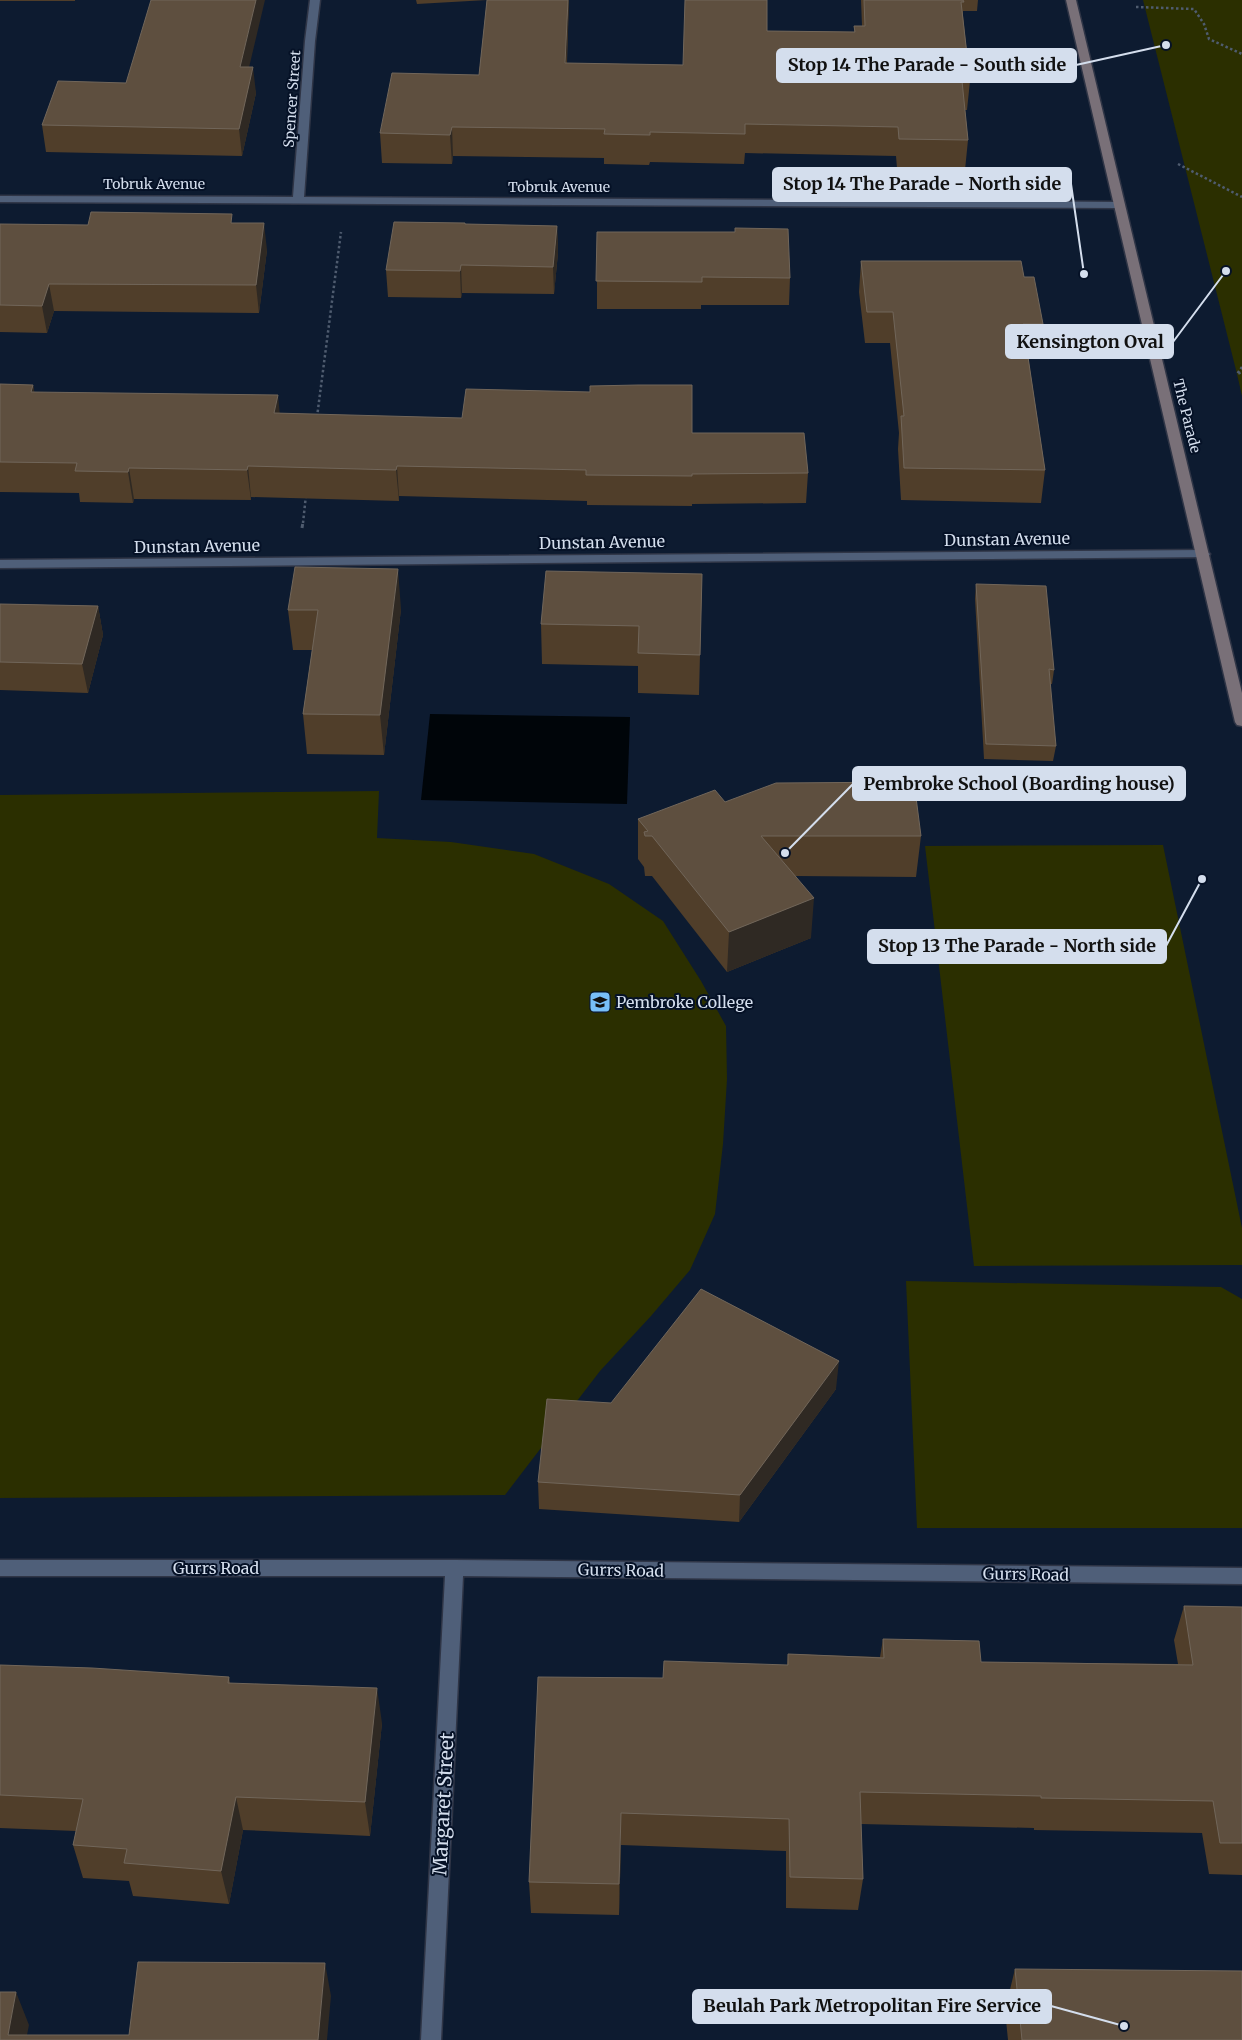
<svg xmlns="http://www.w3.org/2000/svg" width="1242" height="2040" font-family="Merriweather,serif">
<style>
.green{fill:#2b2f00}
.water{fill:#000509}
.lines{fill:none;stroke-linecap:round;stroke-linejoin:round}
.street-casing{stroke:#2f3546;stroke-width:3}
.secondary-casing{stroke:#2f3546;stroke-width:3}
.path-far1{stroke:#4f5c6f;stroke-width:2.5;stroke-dasharray:2.5 2.5;stroke-linecap:butt}
.path{stroke:#4f5c6f;stroke-width:3;stroke-dasharray:4 4;stroke-linecap:butt}
.street{fill:#4f5f79;fill-rule:evenodd}
.secondary{fill:#797078;fill-rule:evenodd}
.wall{fill:#503e2a}
.shaded-wall{fill:#2f2923}
.building{fill:#5e4f3f;stroke:#71665a}
.labels{text-anchor:middle;stroke-width:4;stroke-linejoin:round;paint-order:stroke}
.far-street-label{font-size:14px;fill:#d4deed;stroke:#051126}
.street-label{font-size:16px;fill:#d4deed;stroke:#051126}
.poi-label{font-size:16px;fill:#d4deed;stroke:#051126;text-anchor:start}
.near-street-label{font-size:19px;fill:#d4deed;stroke:#051126}
.leader{fill:none;stroke:#d4deed;stroke-width:2}
.callout-dot{fill:#d4deed;stroke:#051126;stroke-width:2}
.callout{fill:#d4deed;stroke:#d4deed;stroke-width:2}
.callout-label{font-size:18px;text-anchor:middle;font-weight:bold;fill:#111}
</style>
<rect width="100%" height="100%" fill="#0d1b30"/>
<path class="green" d="M1143,0H1242V396L1237,374Z
M379,791L377,838L451,842L534,854L609,884L663,921L701,981L726,1026L727,1079L723,1144L715,1214L690,1270L651,1316L600,1371L505,1495L0,1498V795Z
M1163,845L1242,1228V1265L974,1266L925,846Z
M906,1281L1221,1287L1242,1299V1528H917Z"/>
<path class="water" d="M430,714L630,717L627,804L421,800Z"/>
<g class="lines">
<g class="street-casing">
<path id="street" d="M310,0H320L315,41L304,197L1118,202L1123,205L1118,208L0,202V196L293,197L305,41Z
M1204,550L1210,554L1208,557L0,568V560Z
M0,1560H454L1242,1568V1584L463,1576L441,2040H421L445,1576H0Z"/>
</g>
<g class="secondary-casing">
<path id="secondary" d="M1066,0H1076L1242,693V726L1237,725L1235,722Z"/>
</g>
<path class="path-far1" d="M1136,7L1194,9L1204,24L1209,39L1242,54
M1178,164L1242,197
M1242,367L1237,374L1242,372
M317,417L341,232
M303,523L306,495"/>
<path class="path" d="M302,528L303,522"/>
<use href="#street" class="street"/>
<use href="#secondary" class="secondary"/>
</g>
<path class="wall" d="M0,0H75V1H0Z
M416,0H569L567,63L683,65L767,31L854,32V26H862L861,0H978L977,11H963V16L970,81L967,110H965L968,140L965,170L897,168L896,156L745,153L744,164L650,162L649,165L604,164V158L453,156L452,164L382,163L380,133L479,75L487,0L417,4Z
M249,67L256,93L242,156L46,152L42,125L126,83Z
M233,223L267,250L259,313L54,311L47,333L0,332V224L88,225Z
M465,224L557,226L558,253L554,294L462,293L461,298L388,297L386,270Z
M597,232L790,278L789,305H701V309H597Z
M861,261L1024,277L1043,324L1039,356H1028L1045,470L1041,503L901,500L898,449L899,433L890,343H865L859,292Z
M0,384L33,385L34,392L280,413L692,433L808,473L806,503L692,504V506L587,505V501L399,496V501L251,497V500L134,499L133,503L80,502L79,493L0,492Z
M702,574L699,695L638,693V666L542,664L541,624Z
M976,584L1054,670L1052,684H1050L1056,746L1053,761L984,759L975,599Z
M0,604L98,606L103,635L88,693L0,690Z
M401,609L384,755L307,754L303,714L312,650H293L288,610Z
M725,802L921,836L916,877L796,876L811,938L727,972L652,876H645L644,867L638,859V819Z
M836,1389L739,1522L539,1509L538,1482L611,1403Z
M1184,1606L1242,1607V1875L1209,1874L1202,1833L1034,1830V1828L861,1824L863,1879L858,1910L786,1908V1851L621,1845L619,1915L531,1913L529,1882L663,1678L787,1665L788,1654L880,1657L883,1639L981,1662L1178,1664L1174,1640Z
M0,1665L229,1677L230,1683L382,1723L370,1836L243,1830L229,1904L133,1896L129,1881L83,1878L73,1845L76,1831L0,1828Z
M1015,1969L1242,2040H1008L1005,2010Z"/>
<path class="shaded-wall" d="M256,0H265L243,93L240,67Z
M568,0H569L565,92V63Z
M253,67L256,93L242,156L239,129Z
M452,127L453,156L452,164L450,135Z
M264,223L267,250L259,313L256,285Z
M557,226L558,253L554,294L553,267Z
M461,265L462,293L461,298L460,271Z
M49,284L54,311L47,333L42,306Z
M33,385L39,415L31,392Z
M278,395L281,426L274,413Z
M248,466L251,497V500L247,470Z
M397,466L399,496V501L396,470Z
M129,468L134,499L133,503L128,472Z
M398,569L401,609L384,755L380,715Z
M98,606L103,635L88,693L82,664Z
M814,898L811,938L727,972L729,932Z
M839,1361L836,1389L739,1522L740,1495Z
M377,1688L382,1723L370,1836L365,1802Z
M236,1797L243,1830L229,1904L221,1871Z
M621,1813V1845L619,1915V1884Z
M325,1963L331,1996L327,2040H318Z
M16,1992L29,2025L26,2040L8,2035Z"/>
<path class="building" d="M151,0H256L240,67H253L239,129L42,125L58,81L126,83Z
M487,0H568L565,63L683,65L685,0H767V31L855,32L854,26H865L864,0H963L964,2H961L970,81H962L968,140L899,139L898,127L745,124V134L650,132V135L604,134L605,129L452,127L450,135L380,133L392,73L479,75Z
M91,212L232,214L231,223H264L256,285L49,284L42,306L0,305V224L88,225Z
M394,222L465,223V224L557,226L553,267L461,265L460,271L386,270Z
M735,228L788,229L790,278L702,277V282L596,281L597,232H735Z
M861,261H1021L1024,277H1034L1043,324H1023L1045,470L904,468L901,416H904L893,312H867Z
M0,384L33,385L31,392L278,395L274,413L462,418L466,389L590,392V386L638,385H692V433H804L808,473L692,474V476L586,475V470L397,466L396,470L248,466L247,470L129,468L128,472L75,471L77,463L0,462Z
M295,567L398,569L380,715L303,714L318,610H288Z
M546,571L702,574L700,655L638,653L639,626L541,624Z
M976,584L1046,586L1054,670L1049,669L1056,746L986,744Z
M0,604L98,606L82,664L0,662Z
M914,782L921,836H761L814,898L729,932L652,836H645L644,832L648,831L638,819L715,790L725,802L776,783Z
M701,1289L839,1361L740,1495L538,1482L547,1399L611,1403Z
M1184,1606L1242,1607V1843H1220L1213,1801L1041,1798V1796L860,1792L863,1879L790,1877L789,1819L621,1813L619,1884L529,1882L538,1677L663,1678L664,1661L788,1665V1654L884,1658L883,1639L979,1641L981,1662L1193,1665Z
M0,1665L92,1668L229,1677L228,1683L377,1688L365,1802L236,1797L221,1871L124,1863L127,1849L73,1845L83,1799L0,1795Z
M138,1962L325,1963L318,2040H0V1992H16L8,2035H129Z
M1015,1969L1242,1971V2040H1022Z"/>
<defs>
<g id="school-square" transform="scale(1.125)"><rect x="-9" y="-9" width="18" height="18" rx="4" fill="#78bff8" stroke="#051126"/><path d="M0-5L7-2L0 1L-7-2ZM-4 1L0 2.5L4 1V4Q0 6-4 4Z" fill="#111"/></g>
</defs>
<g fill-rule="evenodd">
<use href="#school-square" x="600" y="1002"/>
</g>
<g class="labels">
<g class="far-street-label">
<text transform="translate(292 99) rotate(-86)" y="5">Spencer Street</text>
<text x="154" y="189">Tobruk Avenue</text>
<text x="559" y="192">Tobruk Avenue</text>
<text transform="translate(1187 416) rotate(76)" y="5">The Parade</text>
</g>
<g class="street-label">
<text transform="translate(1007 539) rotate(-1)" y="6">Dunstan Avenue</text>
<text transform="translate(602 542) rotate(-1)" y="6">Dunstan Avenue</text>
<text transform="translate(197 546) rotate(-1)" y="6">Dunstan Avenue</text>
<text x="216" y="1574">Gurrs Road</text>
<text transform="translate(621 1570) rotate(1)" y="6">Gurrs Road</text>
<text transform="translate(1026 1574) rotate(1)" y="6">Gurrs Road</text>
</g>
<g class="poi-label">
<text x="616" y="1008">Pembroke College</text>
</g>
<g class="near-street-label">
<text transform="translate(443 1804) rotate(-87)" y="7">Margaret Street</text>
</g>
</g>
<path class="leader" d="M1166 45L1076 65M1084 274L1071 184M1226 271L1173 342M785 853L853 784M1202 879L1166 946M1124 2026L1051 2006"/>
<g class="callout-dot">
<circle cx="1166" cy="45" r="5"/>
<circle cx="1084" cy="274" r="5"/>
<circle cx="1226" cy="271" r="5"/>
<circle cx="785" cy="853" r="5"/>
<circle cx="1202" cy="879" r="5"/>
<circle cx="1124" cy="2026" r="5"/>
</g>
<g class="callout">
<rect x="777" y="49" width="299" height="33" rx="5"/>
<rect x="773" y="168" width="298" height="33" rx="5"/>
<rect x="1006" y="325" width="167" height="33" rx="5"/>
<rect x="853" y="767" width="332" height="33" rx="5"/>
<rect x="868" y="930" width="298" height="33" rx="5"/>
<rect x="693" y="1990" width="358" height="33" rx="5"/>
</g>
<g class="callout-label">
<text x="927" y="71">Stop 14 The Parade - South side</text>
<text x="922" y="190">Stop 14 The Parade - North side</text>
<text x="1090" y="348">Kensington Oval</text>
<text x="1019" y="790">Pembroke School (Boarding house)</text>
<text x="1017" y="952">Stop 13 The Parade - North side</text>
<text x="872" y="2012">Beulah Park Metropolitan Fire Service</text>
</g>
</svg>
